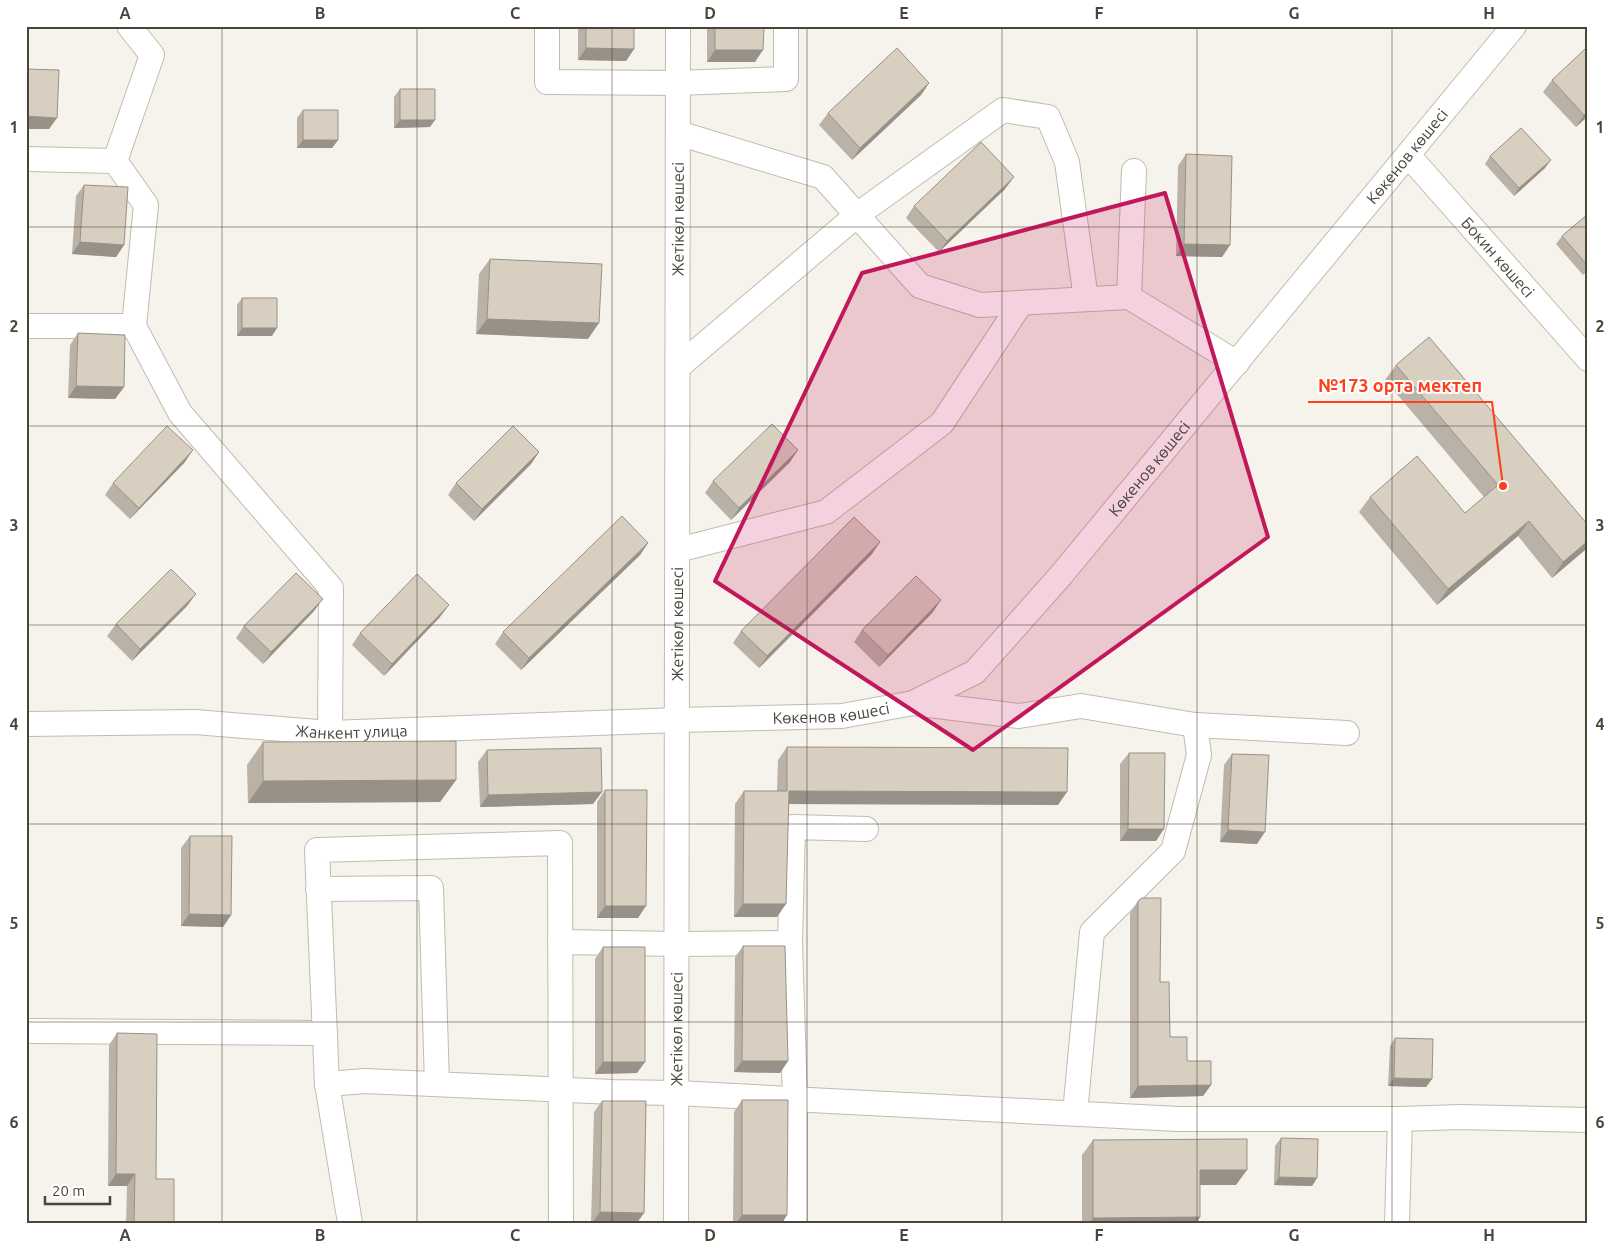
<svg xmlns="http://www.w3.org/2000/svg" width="1614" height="1249" font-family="Ubuntu,sans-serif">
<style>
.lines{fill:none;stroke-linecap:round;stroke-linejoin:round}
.minor-casing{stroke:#c2bbae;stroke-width:26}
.minor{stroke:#fff;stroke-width:24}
.wall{fill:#bab2a6}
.shaded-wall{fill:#979187}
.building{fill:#d8cfc1;stroke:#979187}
.marked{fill:#c2185b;fill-opacity:0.2;stroke:#c2185b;stroke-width:4;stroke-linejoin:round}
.grid{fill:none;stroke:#4b4439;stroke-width:1;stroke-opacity:0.55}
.labels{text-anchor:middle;stroke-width:4;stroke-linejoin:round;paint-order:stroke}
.street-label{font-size:16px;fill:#4b4439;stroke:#fff}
.leader{fill:none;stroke:#fc3f1d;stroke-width:2}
.callout-dot{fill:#fc3f1d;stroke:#fff;stroke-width:2}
.callout-label{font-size:18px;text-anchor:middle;font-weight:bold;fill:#fc3f1d;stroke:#fff;stroke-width:4;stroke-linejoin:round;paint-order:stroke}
.neatline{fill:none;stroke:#4b4439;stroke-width:2}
.grid-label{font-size:16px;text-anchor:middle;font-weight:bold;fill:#4b4439}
</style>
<rect width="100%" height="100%" fill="#f6f3ec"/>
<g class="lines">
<g class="minor-casing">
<g id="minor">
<path d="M129,26L152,55L115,161L146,205L134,326L180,413L331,588L330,733"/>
<path d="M547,26V82L677,83L786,79V26"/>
<path d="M678,133L823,177L920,286L980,305L1129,297L1237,363"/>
<path id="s1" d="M1408,155L1588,359"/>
<path d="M26,159L115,161"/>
<path d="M1129,297L1134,171"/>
<path d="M26,326H134"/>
<path d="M678,367L857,215L1003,110L1048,117L1067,162L1086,299"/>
<path d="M678,550L826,512L942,423L1021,303"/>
<path d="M913,703L1019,716L1081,706L1195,725L1347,733"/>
<path id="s2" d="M26,724L195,722L330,733L678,720L842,716L913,703L975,672L1062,574L1514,26"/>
<path d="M318,889L431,888L437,1084"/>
<path d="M560,942L677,944L790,943"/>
<path d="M26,1031L325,1033"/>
<path d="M327,1084L365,1081L613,1092L676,1093L1178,1119H1400L1461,1117L1588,1120"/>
<path d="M1075,1113L1092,932L1173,851L1199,755L1195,725"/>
<path d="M350,1223L327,1084L317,850L560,843L561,1223"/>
<path id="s3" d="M676,1223L678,26"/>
<path d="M795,1223V1099L790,943L793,827L866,829"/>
<path d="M1397,1223L1400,1119"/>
</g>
</g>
<use href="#minor" class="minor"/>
</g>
<path class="wall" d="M578,26H634V49L626,61L578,60Z
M707,26H764L755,62H707Z
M1552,80L1588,116L1576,127L1543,92Z
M929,83L921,95L852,160L819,125L828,113Z
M400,89L430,127L394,128V97Z
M303,110L338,140L332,148H297V118Z
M1186,154L1230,245L1222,257L1176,256L1178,166Z
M1490,156L1545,168L1514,196L1485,164Z
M84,185L124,245L116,257L72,254L76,196Z
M1005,189L939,252L906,218L914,206Z
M1588,214V271L1583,275L1556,244L1562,236Z
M490,259L588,339L476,334L479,274Z
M242,298L272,336H237V305Z
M78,333L124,387L115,399L68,398L70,345Z
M1396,365L1588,525V546L1585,550L1552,578L1518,536L1437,605L1359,512L1370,497L1465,513L1484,497L1385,380Z
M539,452L531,464L474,521L448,495L456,483Z
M185,462L130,519L105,495L113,483Z
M790,462L731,520L705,493L713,481Z
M648,543L640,555L521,670L495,644L503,632Z
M872,554L759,668L733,643L741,631Z
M187,606L132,661L107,636L116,624Z
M314,611L263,664L236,638L244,626Z
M933,612L879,667L854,642L862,630Z
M440,617L384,676L352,645L360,633Z
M263,742L456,780L440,802L248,803L247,765Z
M787,747L1058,805L788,804L777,917H734L735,804L744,791H777L778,760Z
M487,750L593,804L480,807L478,762Z
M1129,753L1156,841H1120V764Z
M1232,754L1257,844L1220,842L1224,765Z
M605,790L638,918H597V802Z
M190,836L231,915L223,927L181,926V848Z
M1138,901L1160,982L1170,1037L1187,1061L1211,1085L1203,1096L1130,1098V913Z
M743,946L788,1061L780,1073L734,1072L735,957Z
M603,947L637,1073L595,1074V959Z
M117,1033L156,1179L174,1223H126L127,1186H108L109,1045Z
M1395,1038L1432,1079L1426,1087L1388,1086L1390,1046Z
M742,1100L787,1215L782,1223H733L734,1112Z
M602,1101L637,1223H591L594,1112Z
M1281,1138L1317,1178L1312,1186L1274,1185L1275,1146Z
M1093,1140L1236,1185H1200L1197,1223H1082V1155Z"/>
<path class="shaded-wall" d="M586,48L634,49L626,61L578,60Z
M715,50H763L755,62H707Z
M929,83L921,95L852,160L860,148Z
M1588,112V116L1576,127L1584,115Z
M26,116L57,118L49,129H26Z
M400,120H435L430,127L394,128Z
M303,140H338L332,148H297Z
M1551,160L1545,168L1514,196L1519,188Z
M1014,177L1005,189L939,252L947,241Z
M80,242L124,245L116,257L72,254Z
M1184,244L1230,245L1222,257L1176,256Z
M487,319L599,323L588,339L476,334Z
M242,328H277L272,336H237Z
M76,386L124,387L115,399L68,398Z
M193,450L185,462L130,519L139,508Z
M798,450L790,462L731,520L739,508Z
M539,452L531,464L474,521L482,509Z
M1529,521L1518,536L1437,605L1448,589Z
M1588,541V546L1585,550L1552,578L1563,562Z
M880,542L872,554L759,668L767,656Z
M648,543L640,555L521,670L529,658Z
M196,594L187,606L132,661L140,649Z
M323,599L314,611L263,664L271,652Z
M941,600L933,612L879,667L888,655Z
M449,605L440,617L384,676L392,664Z
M456,780L440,802L248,803L263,781Z
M789,791L1067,792L1058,805L779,804Z
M602,792L593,804L480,807L488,795Z
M1128,829H1164L1156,841H1120Z
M1228,830L1265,832L1257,844L1220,842Z
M743,904H786L777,917H734Z
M605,906H646L638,918H597Z
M189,914L231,915L223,927L181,926Z
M742,1061H788L780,1073L734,1072Z
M603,1062H645L637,1073L595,1074Z
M1394,1078L1432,1079L1426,1087L1388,1086Z
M1211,1085L1203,1096L1130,1098L1138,1086Z
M1200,1170H1247L1236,1185H1190Z
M116,1174H135L127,1186H108Z
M1279,1177L1317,1178L1312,1186L1274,1185Z
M600,1212L644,1213L637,1223H592Z
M742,1215H787L782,1223H736Z
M1200,1217L1197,1223H1090L1093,1218Z"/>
<path class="building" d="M586,26H634V49L586,48Z
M715,26H764L763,50H715Z
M897,48L929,83L860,148L828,113Z
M1585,49L1588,51V112L1584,115L1552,80Z
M26,69L59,70L57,118L26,116Z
M400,89H435V120H400Z
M303,110H338V140H303Z
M1521,128L1551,160L1519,188L1490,156Z
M981,142L1014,177L947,241L914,206Z
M1186,154L1232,156L1230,245L1184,244Z
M84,185L128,187L124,245L80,242Z
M1588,214V266L1562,236Z
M490,259L602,264L599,323L487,319Z
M242,298H277V328H242Z
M78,333L125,335L124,387L76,386Z
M1429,337L1588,525V541L1563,562L1529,521L1448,589L1370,497L1417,456L1465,513L1498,485L1396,365Z
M772,424L798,450L739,508L713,481Z
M167,426L193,450L139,508L113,483Z
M513,426L539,452L482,509L456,483Z
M622,516L648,543L529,658L503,632Z
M854,517L880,542L767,656L741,631Z
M171,569L196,594L140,649L116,624Z
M296,573L323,599L271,652L244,626Z
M417,574L449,605L392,664L360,633Z
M916,576L941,600L888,655L862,630Z
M456,741V780L263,781V742Z
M787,747L1068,748L1067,792L789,791L786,904H743L744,791H787Z
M601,748L602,792L488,795L487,750Z
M1129,753H1165L1164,829H1128Z
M1232,754L1269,755L1265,832L1228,830Z
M605,790H647L646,906H605Z
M190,836H232L231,915L189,914Z
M1142,898H1161L1160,982H1169L1170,1037H1187V1061H1211V1085L1138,1086V901Z
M743,946H785L788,1061H742Z
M603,947H645V1062H603Z
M117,1033L157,1034L156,1179H174V1223H134L135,1174H116Z
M1395,1038L1433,1039L1432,1079L1394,1078Z
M742,1100H788L787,1215H742Z
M602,1101H646L644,1213L600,1212Z
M1281,1138L1318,1139L1317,1178L1279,1177Z
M1247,1139V1170H1200V1217L1093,1218V1140Z"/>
<path class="marked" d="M1165,193L1268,537L973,750L715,581L862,273Z"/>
<path class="grid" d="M222,26V1223M417,26V1223M612,26V1223M807,26V1223M1002,26V1223M1197,26V1223M1392,26V1223M26,227H1588M26,426H1588M26,625H1588M26,824H1588M26,1022H1588"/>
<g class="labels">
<g class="street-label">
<text dy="6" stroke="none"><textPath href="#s2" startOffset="1631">Көкенов көшесі</textPath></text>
<text dy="6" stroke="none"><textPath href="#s3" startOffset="1004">Жетікөл көшесі</textPath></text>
<text dy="6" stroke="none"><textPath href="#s1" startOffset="136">Бокин көшесі</textPath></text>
<text dy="6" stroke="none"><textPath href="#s2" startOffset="1226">Көкенов көшесі</textPath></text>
<text dy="6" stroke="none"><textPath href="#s3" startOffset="599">Жетікөл көшесі</textPath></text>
<text dy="6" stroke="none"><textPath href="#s2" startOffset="806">Көкенов көшесі</textPath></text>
<text dy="6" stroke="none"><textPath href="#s2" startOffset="326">Жанкент улица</textPath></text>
<text dy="6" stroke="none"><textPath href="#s3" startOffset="194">Жетікөл көшесі</textPath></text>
</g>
</g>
<path class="leader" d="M1503 486L1492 402H1308"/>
<circle class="callout-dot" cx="1503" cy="486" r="5"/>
<g class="callout-label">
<text x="1400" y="392">№173 орта мектеп</text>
</g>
<rect width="1614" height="1249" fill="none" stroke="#ffffff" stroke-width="55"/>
<path d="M45 1196v8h65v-8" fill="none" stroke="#4b4439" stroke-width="2.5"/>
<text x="52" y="1196" font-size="15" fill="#4b4439" stroke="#ffffff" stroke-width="4" paint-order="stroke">20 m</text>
<rect x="28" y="28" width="1558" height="1194" class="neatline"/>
<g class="grid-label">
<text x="125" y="19">A</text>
<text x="320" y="19">B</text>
<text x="515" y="19">C</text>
<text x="710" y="19">D</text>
<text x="904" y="19">E</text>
<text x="1099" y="19">F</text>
<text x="1294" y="19">G</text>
<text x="1489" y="19">H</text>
<text x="14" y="133">1</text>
<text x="1600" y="133">1</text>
<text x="14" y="332">2</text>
<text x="1600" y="332">2</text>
<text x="14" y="531">3</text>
<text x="1600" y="531">3</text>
<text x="14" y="730">4</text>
<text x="1600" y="730">4</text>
<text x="14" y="929">5</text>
<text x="1600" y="929">5</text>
<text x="14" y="1128">6</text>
<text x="1600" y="1128">6</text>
<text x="125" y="1241">A</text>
<text x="320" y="1241">B</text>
<text x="515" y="1241">C</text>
<text x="710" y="1241">D</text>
<text x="904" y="1241">E</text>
<text x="1099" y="1241">F</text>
<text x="1294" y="1241">G</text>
<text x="1489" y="1241">H</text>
</g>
</svg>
